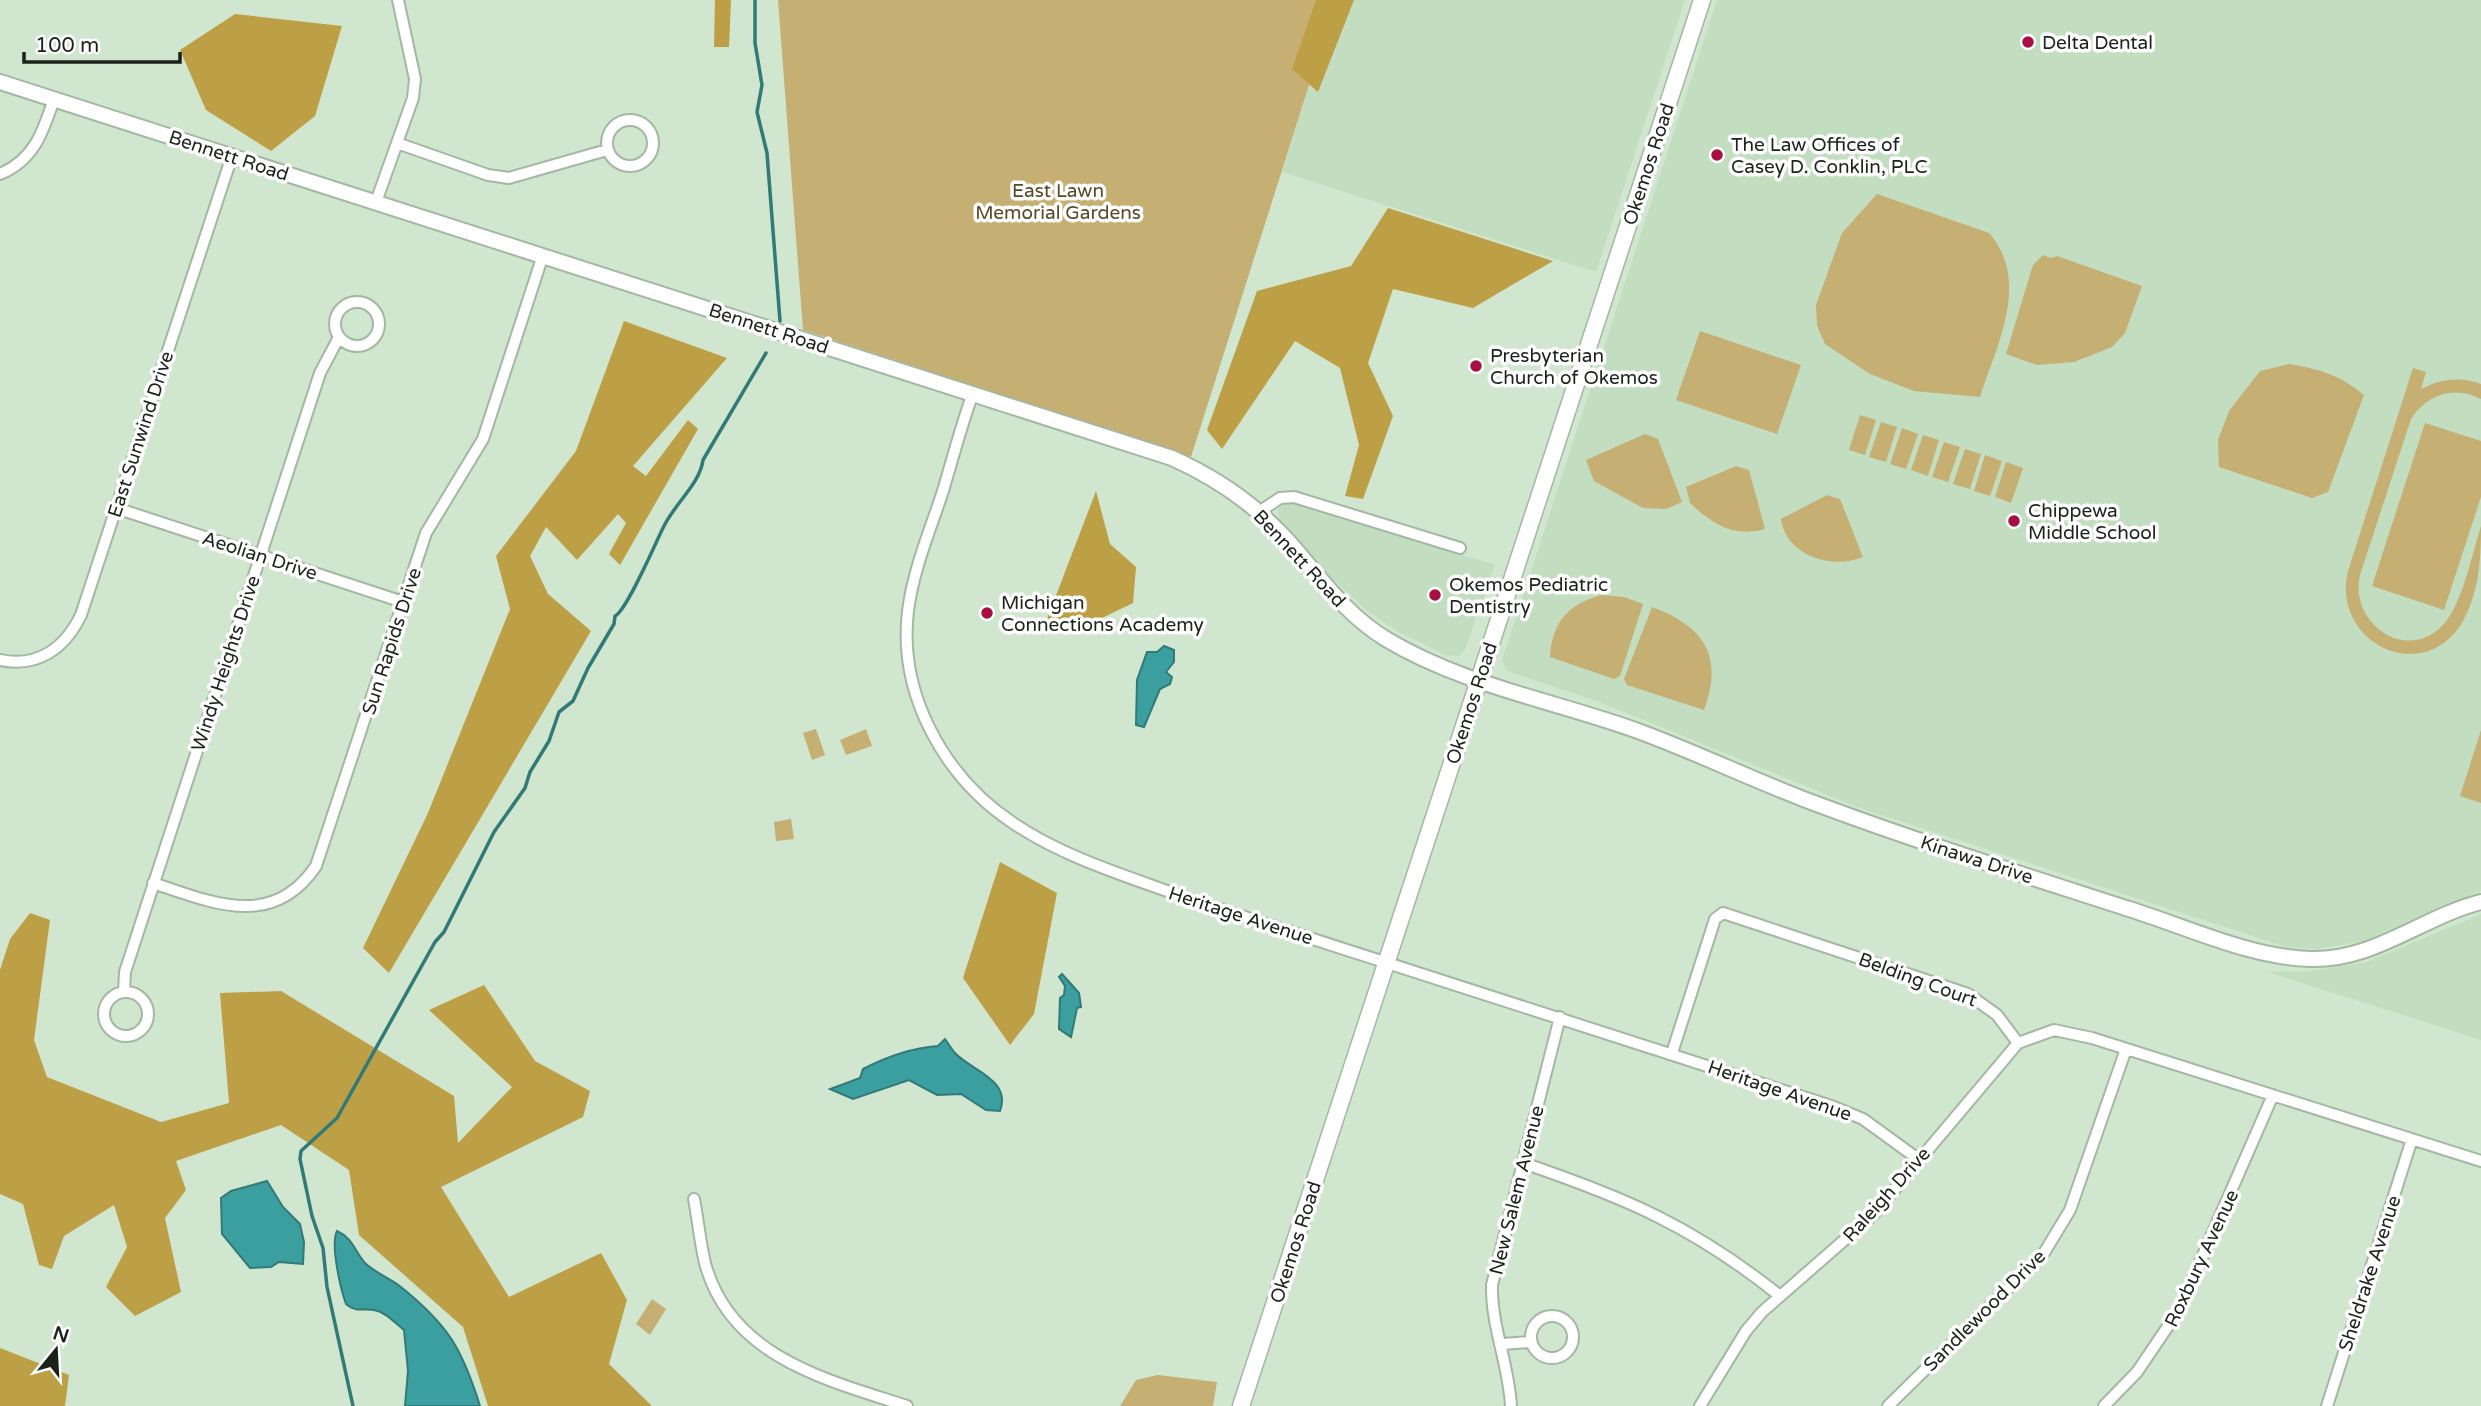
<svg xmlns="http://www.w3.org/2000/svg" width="2481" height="1406" font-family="'Varela Round',sans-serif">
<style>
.built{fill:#c3ddc0}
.green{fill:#c5af73}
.forest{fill:#bd9f46}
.water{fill:#3b9f9f;stroke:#317a77;stroke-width:2}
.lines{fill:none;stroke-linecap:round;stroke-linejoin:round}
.stream{stroke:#317a77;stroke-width:3.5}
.minor-casing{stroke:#a3b8a1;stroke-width:14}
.tertiary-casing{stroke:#a3b8a1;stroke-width:18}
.secondary-casing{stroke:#a3b8a1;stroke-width:19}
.minor{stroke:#fff;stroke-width:10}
.tertiary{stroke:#fff;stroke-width:14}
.secondary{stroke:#fff;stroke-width:16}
.poi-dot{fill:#a71040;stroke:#fff;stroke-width:2.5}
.labels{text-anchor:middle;stroke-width:7;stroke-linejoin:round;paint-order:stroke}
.poi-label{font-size:19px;fill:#1a221a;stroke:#fff;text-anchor:start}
.street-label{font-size:19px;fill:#1a221a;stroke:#fff}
.park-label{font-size:19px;fill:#564923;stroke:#fff}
</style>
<rect width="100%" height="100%" fill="#d1e6cf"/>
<path class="built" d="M1336,0H1685L1596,272L1282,172Z
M1717,0H2481V891L2366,941L2316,949L2286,947L1857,807L1602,703L1507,671L1502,660Z
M1286,502L1312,508L1495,565L1465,650L1458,656L1445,655L1397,631L1367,611L1328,574L1279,518L1278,509Z
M2481,914V1040L2268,972L2311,971L2367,962Z"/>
<path class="green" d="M778,0H1336L1191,457L803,330Z
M1877,194L1989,233C2031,281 1997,344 1980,397L1914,391L1870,374L1825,344L1817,326L1816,305L1842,233Z
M2043,255L2051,258L2057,256L2142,286L2125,333L2112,347L2074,362L2037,365L2006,354L2033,265Z
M1700,331L1801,365L1777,434L1676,400Z
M2289,364C2320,369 2340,375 2364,395L2328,492L2312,498L2219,467L2218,440L2229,411L2260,371Z
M2413,368L2426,372L2421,389C2440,379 2460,376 2481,384V399C2454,385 2427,394 2411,419L2360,575C2349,621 2403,663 2441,627C2462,607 2472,554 2481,526C2481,560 2479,596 2460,626C2419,686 2331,641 2348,571Z
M1860,415L1876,420L1865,455L1849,450Z
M1881,422L1897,427L1886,462L1869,457Z
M2425,423L2481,441V497L2444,610L2372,586Z
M1902,428L1918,434L1906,469L1890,464Z
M1645,434L1658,439L1682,502L1666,509L1643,508L1594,481L1586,460Z
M1923,435L1939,440L1928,476L1911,470Z
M1944,442L1960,447L1948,482L1932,477Z
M1965,449L1981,454L1970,489L1953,484Z
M1985,455L2002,461L1990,496L1974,491Z
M2006,462L2023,468L2011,503L1995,497Z
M1736,466L1749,470L1765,529C1734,538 1712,524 1690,503L1686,487Z
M1827,495L1840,499L1863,557C1832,570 1786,556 1781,519Z
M1602,595L1624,597L1643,604L1620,676L1614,679L1550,657C1552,622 1569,603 1602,595Z
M1652,607C1704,626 1724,656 1704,710L1627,685L1624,679Z
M816,729L825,755L812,760L803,733Z
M866,729L872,746L846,755L840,740Z
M2481,730V803L2460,796Z
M791,819L794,839L776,841L774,822Z
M652,1299L666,1309L650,1335L636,1324Z
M1158,1375L1217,1382L1213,1406H1120L1136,1380Z"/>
<path class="forest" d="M715,0H731L729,47H714Z
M1316,0H1354L1318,92L1292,69Z
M235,14L342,26L315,116L271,151L206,110L180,50Z
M1388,208L1553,261L1473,308L1393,289L1368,363L1393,416L1363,499L1345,496L1359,445L1340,368L1295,341L1222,449L1207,430L1257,291L1351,266Z
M624,321L727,358L633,466L646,476L688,420L698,429L620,565L609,554L626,523L618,514L577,560L546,527L530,556L548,594L591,631L389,973L363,948L428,813L510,609L496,556L576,451Z
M1096,491L1110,544L1136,567L1133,603L1075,631L1044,627Z
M1000,862L1057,893L1034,1014L1010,1045L963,978Z
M30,913L50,920L34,1040L47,1077L161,1122L229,1103L220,993L281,991L454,1096L458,1143L512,1087L429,1010L484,985L535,1061L590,1091L583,1117L441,1187L509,1297L601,1253L627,1300L609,1364L652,1406H488L463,1327L359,1235L349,1170L281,1125L176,1161L186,1190L165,1218L181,1292L135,1316L106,1287L127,1247L114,1205L64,1236L52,1269L39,1265L23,1204L0,1194V970L10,939Z
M0,1348L69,1375L65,1406H0Z"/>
<path class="water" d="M1164,646L1174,650V662L1166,672L1172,677L1170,684L1160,689L1144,727L1136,725L1137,680L1147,652H1157Z
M1062,974L1079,993L1081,1007L1077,1008L1071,1037L1059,1029L1060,998L1064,995L1065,986L1059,977Z
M945,1039C948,1043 951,1048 954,1052C969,1070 1012,1079 1000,1111L986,1110L961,1094L937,1095L909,1080L853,1099L830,1089L860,1078L863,1069C886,1057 912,1048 938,1046Z
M267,1181L283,1207L300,1224L304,1242L303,1264L279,1262L271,1267L250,1268L222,1234L221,1198L231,1191Z
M337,1231C353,1238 355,1252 365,1263C375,1273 390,1278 401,1287C448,1325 462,1348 480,1406H405L408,1371L404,1330C395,1323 386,1312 374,1310C363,1308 356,1313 346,1304C341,1290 330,1245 337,1231Z"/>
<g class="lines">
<path class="stream" d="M755,0V43L762,85L757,112L767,153L780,321
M353,1406L327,1287L323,1248L312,1216L300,1159L301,1151L337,1118L435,942L444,932L494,832L525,788L530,772L549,741L559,712L573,701L588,668L614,624L615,616C627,610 655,544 663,528C674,504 700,484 703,460L766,353"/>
<g class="minor-casing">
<path id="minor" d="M607 143a23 23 0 1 1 46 0a23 23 0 1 1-46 0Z
M397,143L488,175L509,178L607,150
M0,174C34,160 43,132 54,99
M376,202L413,98L415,79L398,0
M335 324a22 22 0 1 1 44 0a22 22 0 1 1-44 0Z
M973,393C961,426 952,461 942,494C929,533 913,571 908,611C898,694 944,777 1013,823C1066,859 1133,878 1192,900L1834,1107L1863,1119L1918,1159
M116,508L403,602
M1259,512L1280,498L1294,497L1460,548
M0,660C38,668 65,648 81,615L232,156
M153,883C213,903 273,930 316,866L426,533L483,439L543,255
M124,992L125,972L320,373L339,337
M104 1014a22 22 0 1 1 44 0a22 22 0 1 1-44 0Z
M1672,1053L1715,919L1723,913L1968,994L1997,1015L2018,1043
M1523,1163C1626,1198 1694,1227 1780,1296
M694,1199C698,1220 700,1242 705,1263C730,1357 827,1380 907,1406
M1531 1337a21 21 0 1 1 42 0a21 21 0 1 1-42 0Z
M1502,1344L1531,1342
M1511,1406C1509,1365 1491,1326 1492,1285L1560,1017
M1700,1406L1746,1331L1762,1312L1873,1215L2018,1043L2054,1030L2092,1038L2481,1161
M1888,1406L2044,1253L2070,1210L2126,1049
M2104,1406L2137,1372L2179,1310L2273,1095
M2327,1406L2412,1139"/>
</g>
<g class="tertiary-casing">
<path id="tertiary" d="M0,82L1172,458C1217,478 1256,505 1289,542C1320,577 1345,614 1386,639C1462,685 1555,701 1638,731C1695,752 1749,778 1806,800C1912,840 2021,874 2129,909C2187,927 2249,957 2310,959C2374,961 2422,917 2481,902"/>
</g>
<g class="secondary-casing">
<path id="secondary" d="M1241,1406L1702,0"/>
</g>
<use href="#minor" class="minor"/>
<use href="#tertiary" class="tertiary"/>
<use href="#secondary" class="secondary"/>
</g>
<g class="poi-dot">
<circle cx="2028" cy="42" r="7"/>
<circle cx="1717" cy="155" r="7"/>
<circle cx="1476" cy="366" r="7"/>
<circle cx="2014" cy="521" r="7"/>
<circle cx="1435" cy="595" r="7"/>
<circle cx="987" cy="613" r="7"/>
</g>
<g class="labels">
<g class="poi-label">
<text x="2042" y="49">Delta Dental</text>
<text x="1731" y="151">The Law Offices of<tspan x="1731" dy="22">Casey D. Conklin, PLC</tspan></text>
<text x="1490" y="362">Presbyterian<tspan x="1490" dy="22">Church of Okemos</tspan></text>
<text x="2028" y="517">Chippewa<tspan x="2028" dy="22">Middle School</tspan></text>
<text x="1449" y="591">Okemos Pediatric<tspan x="1449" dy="22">Dentistry</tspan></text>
<text x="1001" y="609">Michigan<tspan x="1001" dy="22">Connections Academy</tspan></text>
</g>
<g class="street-label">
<text transform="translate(229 155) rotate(18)" y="7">Bennett Road</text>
<text transform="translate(1648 164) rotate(-72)" y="7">Okemos Road</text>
<text transform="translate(769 328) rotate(18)" y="7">Bennett Road</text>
<text transform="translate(140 434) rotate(-72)" y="7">East Sunwind Drive</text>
<text transform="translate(260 555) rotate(18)" y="7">Aeolian Drive</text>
<text transform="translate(1300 558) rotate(47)" y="7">Bennett Road</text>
<text transform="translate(391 641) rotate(-72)" y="7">Sun Rapids Drive</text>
<text transform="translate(225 663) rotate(-72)" y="7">Windy Heights Drive</text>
<text transform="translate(1471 703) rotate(-72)" y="7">Okemos Road</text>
<text transform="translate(1977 859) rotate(18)" y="7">Kinawa Drive</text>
<text transform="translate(1241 915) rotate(18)" y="7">Heritage Avenue</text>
<text transform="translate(1918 979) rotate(20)" y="7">Belding Court</text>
<text transform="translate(1780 1090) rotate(19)" y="7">Heritage Avenue</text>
<text transform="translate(1516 1190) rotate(-76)" y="7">New Salem Avenue</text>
<text transform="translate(1886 1194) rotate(-48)" y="7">Raleigh Drive</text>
<text transform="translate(1295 1242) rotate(-72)" y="7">Okemos Road</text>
<text transform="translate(2201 1258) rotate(-65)" y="7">Roxbury Avenue</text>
<text transform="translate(2369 1273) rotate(-72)" y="7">Sheldrake Avenue</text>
<text transform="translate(1984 1310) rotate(-45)" y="7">Sandlewood Drive</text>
</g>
<g class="park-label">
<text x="1058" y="197">East Lawn<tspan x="1058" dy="22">Memorial Gardens</tspan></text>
</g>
</g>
<g transform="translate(56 1350) rotate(18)" stroke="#ffffff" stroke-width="5" paint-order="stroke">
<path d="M0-5L12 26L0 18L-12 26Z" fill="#1a221a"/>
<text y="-10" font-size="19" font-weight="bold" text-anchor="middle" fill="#1a221a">N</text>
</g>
<path d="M24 52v10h156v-10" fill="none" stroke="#1a221a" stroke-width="3.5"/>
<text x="35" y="52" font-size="21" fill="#1a221a" stroke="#ffffff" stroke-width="5" paint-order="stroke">100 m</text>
</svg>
